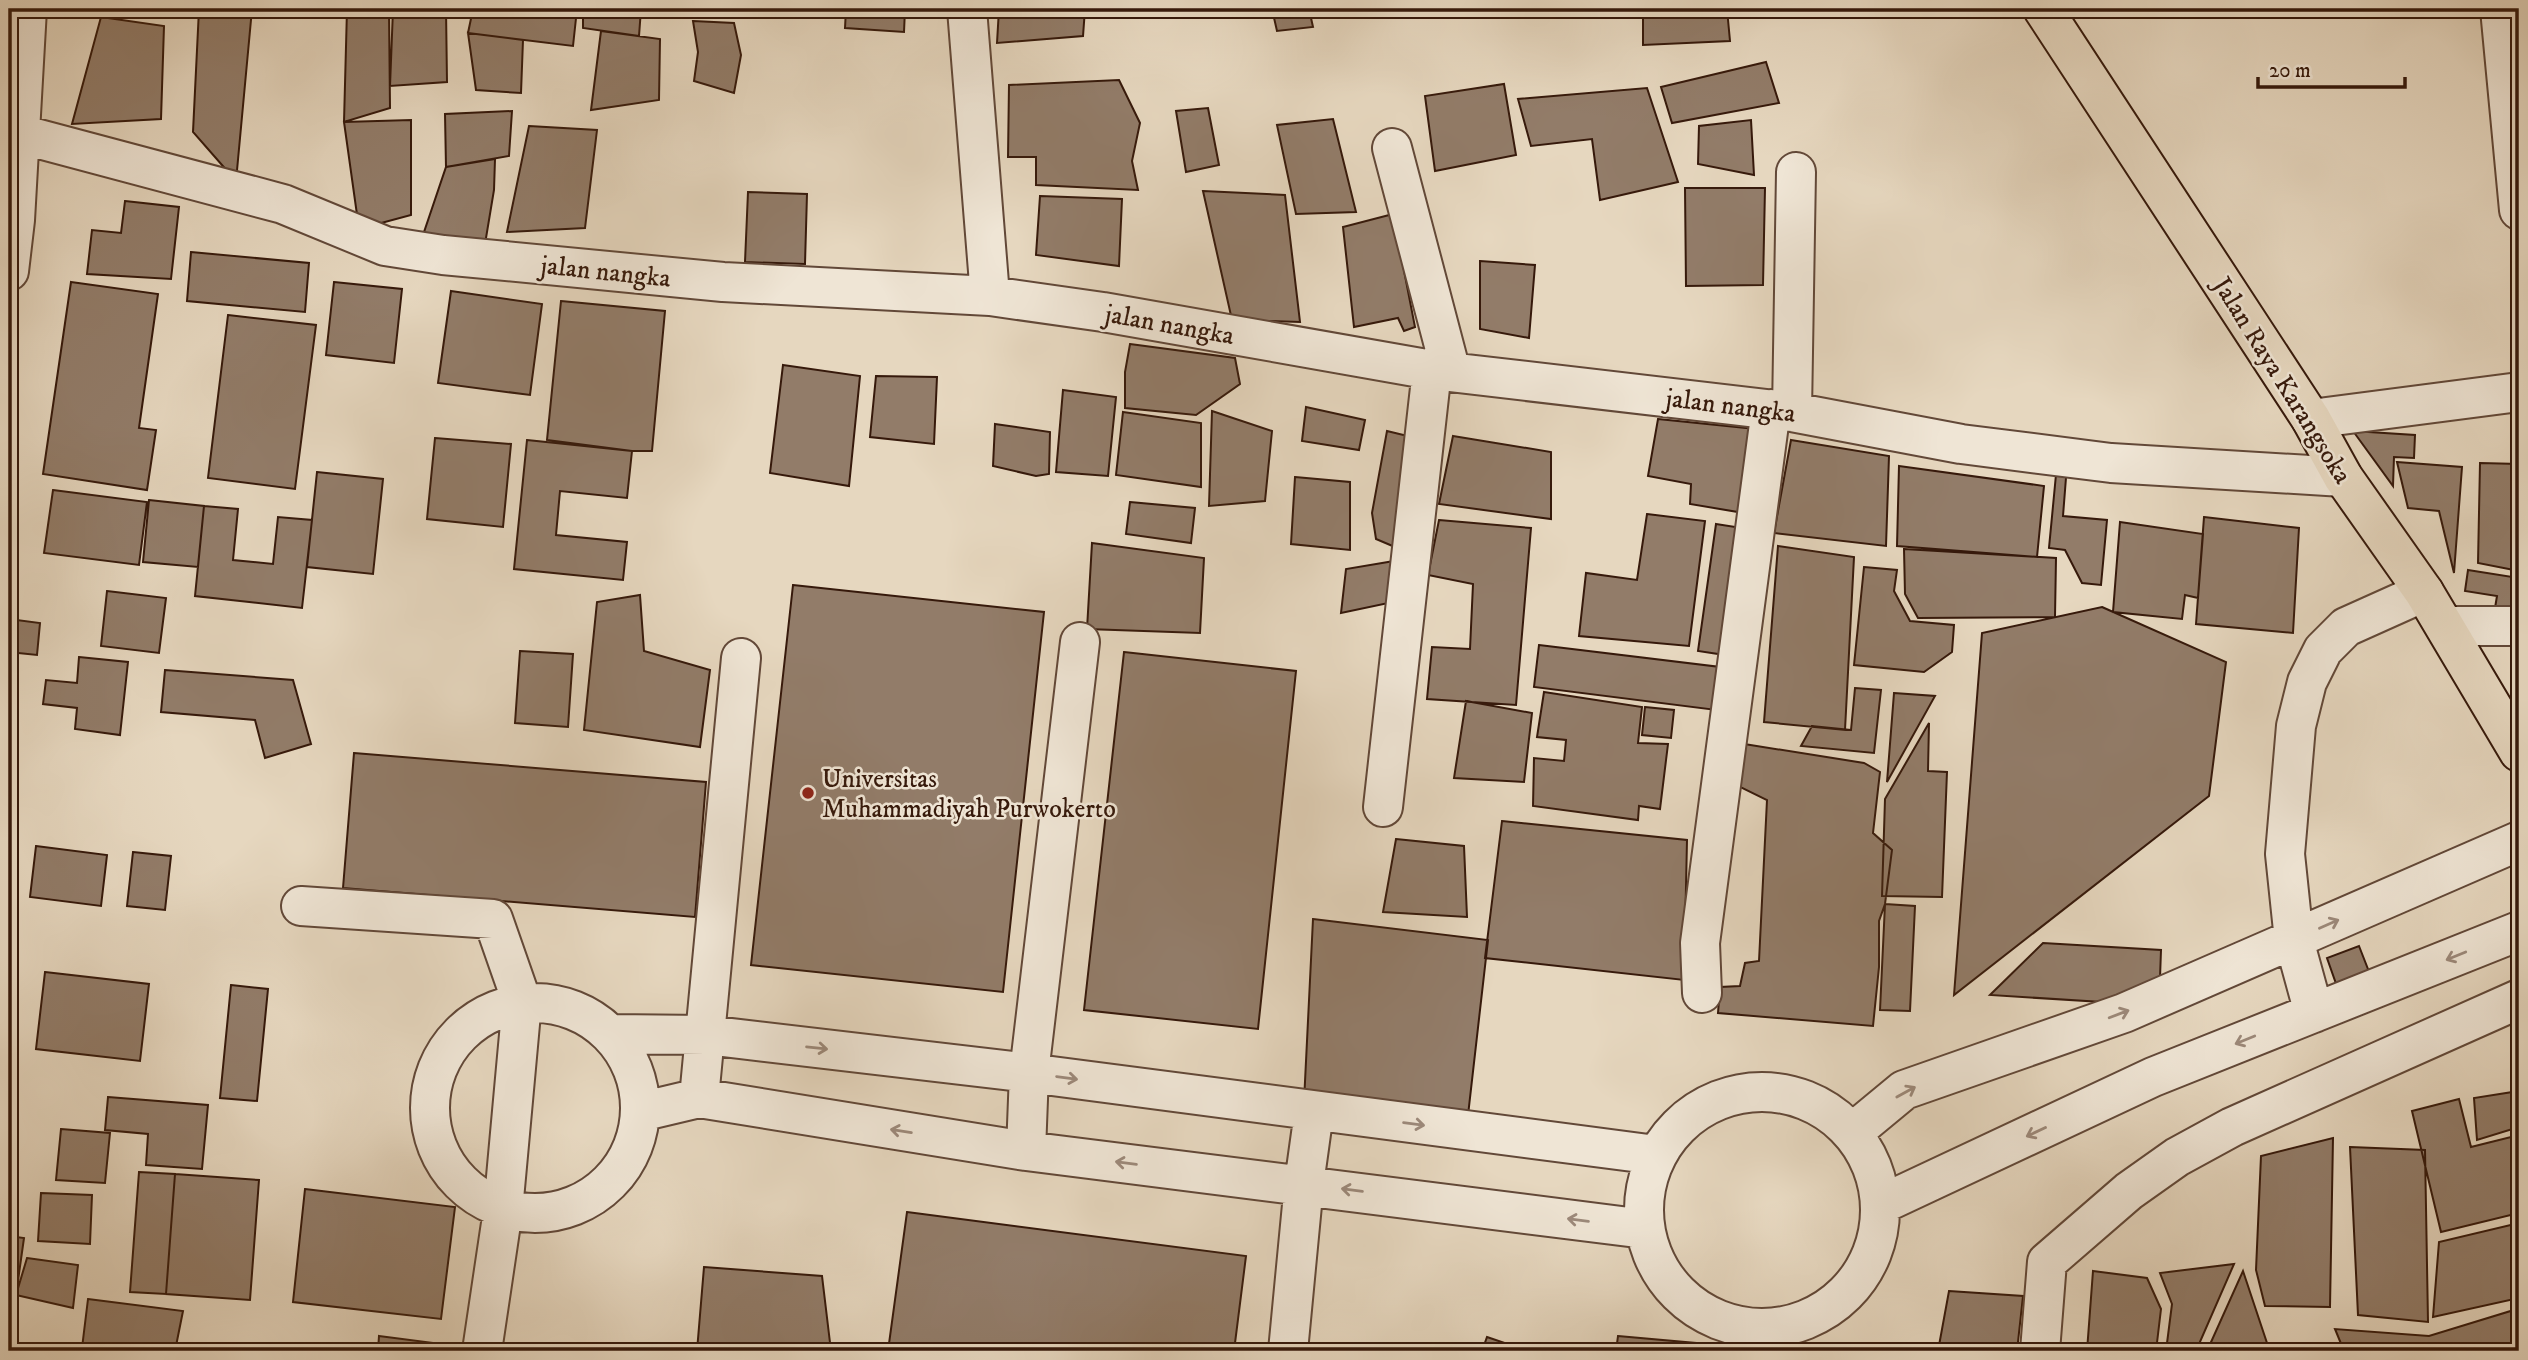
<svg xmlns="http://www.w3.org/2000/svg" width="2528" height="1360" font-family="'IM FELL DW Pica',serif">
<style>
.building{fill:#927c69;stroke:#36190b;stroke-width:2}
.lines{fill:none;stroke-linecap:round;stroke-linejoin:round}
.minor-casing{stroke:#624838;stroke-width:42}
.major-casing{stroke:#36190b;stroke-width:42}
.minor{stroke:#efe5d5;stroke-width:38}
.major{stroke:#e6d7bf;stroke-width:38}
.oneway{stroke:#9c897a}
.poi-dot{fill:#8f2418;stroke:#efe5d5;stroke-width:2.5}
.labels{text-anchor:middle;stroke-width:5;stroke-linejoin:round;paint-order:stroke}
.street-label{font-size:26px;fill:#36190b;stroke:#efe5d5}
.poi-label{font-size:26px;fill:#36190b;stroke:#efe5d5;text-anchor:start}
</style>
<rect width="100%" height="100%" fill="#e6d7bf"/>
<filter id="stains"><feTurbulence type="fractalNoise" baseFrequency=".00286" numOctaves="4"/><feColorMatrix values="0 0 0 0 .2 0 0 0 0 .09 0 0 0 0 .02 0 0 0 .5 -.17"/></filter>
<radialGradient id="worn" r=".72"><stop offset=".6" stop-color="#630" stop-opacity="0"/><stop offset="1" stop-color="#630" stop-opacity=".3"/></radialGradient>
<path class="building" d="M199,9H252L236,181L193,132Z
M347,9H389L390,108L344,122Z
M393,9H446L447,82L390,86Z
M473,9H577L573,46L468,33Z
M583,9H641L639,36L583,28Z
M846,9H905L904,32L845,28Z
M999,9H1085L1083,36L997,43Z
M1272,9H1309L1313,27L1277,31Z
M1643,9H1727L1730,41L1643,45Z
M101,17L164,26L161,119L72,124Z
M693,21L734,23L741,55L734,93L694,81L698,52Z
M601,31L660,39L659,100L591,110Z
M468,33L523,40L521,93L476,90Z
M1766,62L1779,103L1672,123L1661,87Z
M1119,80L1140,123L1132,161L1138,190L1036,185V157H1008L1009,85Z
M1504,84L1516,155L1435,171L1425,96Z
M1647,88L1678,182L1600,200L1592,139L1531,146L1518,99Z
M1208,108L1219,165L1186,172L1176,111Z
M512,111L509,156L446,167L445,114Z
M1333,119L1356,212L1296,214L1277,125Z
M411,120V215L359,229L344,122Z
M1751,120L1754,175L1698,164L1699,126Z
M529,126L597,130L585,228L507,232Z
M495,159L494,190L484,250L422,238L446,167Z
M1685,188H1765L1763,285L1686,286Z
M1203,191L1285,195L1300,322L1232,320Z
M748,192L807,194L805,264L745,262Z
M1040,196L1122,199L1119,266L1036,255Z
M125,201L179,207L171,279L87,274L92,230L121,233Z
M1393,214L1415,327L1404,331L1398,318L1354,327L1343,227Z
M191,252L309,263L305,312L187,301Z
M1480,261L1535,265L1529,338L1480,329Z
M71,282L158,294L139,428L156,430L147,490L43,474Z
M334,282L402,289L394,363L326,355Z
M451,291L542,304L530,395L438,383Z
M561,301L665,311L652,451H632L547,440Z
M228,315L316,325L295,489L208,478Z
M1130,344L1235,358L1240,384L1196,415L1125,408V372Z
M783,365L860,376L849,486L770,473Z
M876,376L937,377L934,444L870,437Z
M1063,390L1116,397L1108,476L1056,472Z
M1306,407L1365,420L1359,450L1302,441Z
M1212,411L1272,431L1265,501L1209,506Z
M1123,412L1201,423V487L1116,475Z
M1658,419L1756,429L1744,513L1690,504L1691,484L1648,476Z
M995,424L1050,432L1049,474L1036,476L993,466Z
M1387,431L1420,439L1402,550L1376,539L1372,513Z
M2353,431L2415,435L2414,458L2394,457L2393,486Z
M1453,436L1551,452V519L1439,504Z
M435,438L511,444L503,527L427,519Z
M527,440L632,451L627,498L560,491L556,535L627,542L623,580L514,569Z
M1791,440L1889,456L1886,546L1774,533Z
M2397,462L2462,467L2454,573L2439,511L2408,508Z
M2480,463L2519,464V571L2478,563Z
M2057,464L2067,465L2063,516L2107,520L2101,585L2082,583L2065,550L2049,548Z
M1899,466L2044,486L2037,557L1897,546Z
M317,472L383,479L373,574L307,567Z
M1295,477L1350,482V550L1291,544Z
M53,490L147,502L139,565L44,553Z
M149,500L204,506L198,567L143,562Z
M1130,502L1195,508L1191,543L1126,534Z
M204,506L238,509L233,560L273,564L278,517L312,520L302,608L195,596Z
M1647,514L1705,521L1689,646L1579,636L1586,573L1637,580Z
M2204,517L2299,528L2293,633L2196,624Z
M1439,520L1531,528L1516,705L1427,699L1432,647L1470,649L1473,584L1428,575Z
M2120,522L2203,534L2198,598L2185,595L2182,619L2113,612Z
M1716,524L1742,528L1725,655L1698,651Z
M1092,543L1204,558L1200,633L1087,629Z
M1778,546L1854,557L1845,730L1764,722Z
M1904,549L2056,558L2055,617L1918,618L1905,594Z
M1400,560L1398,601L1341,613L1346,569Z
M1864,567L1897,570L1894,591L1910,621L1954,625L1952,652L1924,672L1854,665Z
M2468,570L2519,578V617L2494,614L2497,596L2465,591Z
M793,585L1044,612L1003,992L751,965Z
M107,591L166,598L159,653L101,646Z
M640,595L644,651L710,670L700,747L584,730L597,602Z
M2102,607L2226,662L2209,796L1954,995L1982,633Z
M9,619L40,623L37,655L9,652Z
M1539,645L1720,667L1716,710L1534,687Z
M520,651L573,654L568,727L515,723Z
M1124,652L1296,671L1258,1029L1084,1010Z
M79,657L128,662L120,735L75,729L77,708L43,704L46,680L77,683Z
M165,670L293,680L311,744L265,758L255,720L161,712Z
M1855,688L1881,690L1874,753L1801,746L1812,726L1851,730Z
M1544,692L1642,707L1638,743L1668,744L1660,809L1639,806L1638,820L1533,806L1534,758L1564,761L1566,740L1537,737Z
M1894,693L1935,696L1887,782Z
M1466,701L1532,713L1524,782L1454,778Z
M1645,707L1674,710L1671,738L1642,735Z
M1929,723L1928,771L1947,772L1942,897L1882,896L1885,799Z
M1738,743L1864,763L1880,772L1873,833L1892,850L1885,904L1879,921V967L1873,1026L1718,1013L1720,987L1740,986L1745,963L1759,961L1767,800L1736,785Z
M354,753L706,782L695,917L343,888Z
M1502,821L1687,840L1684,980L1485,958Z
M1396,839L1464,846L1467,917L1383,912Z
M36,846L107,855L101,906L30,897Z
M133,852L171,856L165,910L127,906Z
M1885,904L1915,906L1910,1011L1880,1010Z
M1313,919L1488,940L1467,1124L1304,1102Z
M2043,943L2161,950L2160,978L2118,1003L1990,995Z
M2359,946L2373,982L2340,995L2327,958Z
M45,972L149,984L140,1061L36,1049Z
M231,985L268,989L257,1101L220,1098Z
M2519,1091V1127L2477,1140L2474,1098Z
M108,1097L208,1105L202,1169L146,1165L148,1134L105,1130Z
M2459,1099L2471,1147L2519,1135V1213L2441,1232L2412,1111Z
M61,1129L110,1133L105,1183L56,1180Z
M2333,1138L2330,1307L2265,1306L2256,1270L2261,1156Z
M2350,1147L2425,1150L2428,1322L2358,1315Z
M139,1172L175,1174L166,1294L130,1292Z
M175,1174L259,1180L250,1300L166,1294Z
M305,1189L455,1207L441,1319L293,1302Z
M41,1193L92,1195L90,1244L38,1241Z
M907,1212L1246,1256L1234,1351H888Z
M2519,1223V1298L2433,1317L2439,1242Z
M9,1236L24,1238L16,1295L9,1294Z
M27,1258L78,1265L73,1308L16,1295Z
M2234,1264L2196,1351H2166L2172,1304L2160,1273Z
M704,1267L822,1276L831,1351H697Z
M2093,1271L2147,1278L2161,1309L2156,1351H2087Z
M2243,1271L2269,1349L2267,1351H2207Z
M1949,1291L2023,1296L2017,1351H1938Z
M88,1299L183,1311L175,1351H112L82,1348Z
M2514,1310L2519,1315V1351H2344L2335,1329L2429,1336Z
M379,1336L457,1346L456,1351H378Z
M1618,1336L1718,1345L1717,1351H1616Z
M1487,1337L1528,1351H1482Z"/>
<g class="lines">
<g class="minor-casing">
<path id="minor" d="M967,9L990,296
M2500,9L2519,210
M9,131L283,204L385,246L443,255L723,282L990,296L1103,312L1432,370L1792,412L1961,444L2111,463L2343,477
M1392,148L1451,372
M9,271L15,220L27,9
M1792,412L1796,172
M2311,419L2519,392
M2445,626H2519
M1383,807L1432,370
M301,906L493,919L522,1002L503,1210L482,1351
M1702,993L1700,943L1771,409
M430 1108a105 105 0 1 1 210 0a105 105 0 1 1-210 0Z
M2314,1013L2294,940L2285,854L2296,726L2307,682L2323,650L2346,627L2424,592
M611,1034L706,1035L1029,1073L1656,1155
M1644 1210a118 118 0 1 1 236 0a118 118 0 1 1-236 0Z
M699,1098L741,658
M640,1112L699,1098L1026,1151L1645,1229
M1852,1133L1904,1090L2124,1013L2519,841
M1026,1151L1029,1073L1080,642
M1880,1205L2153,1077L2519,931
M1288,1351L1304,1184L1314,1112
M2040,1351L2047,1262L2129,1191L2177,1157L2232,1127L2519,999"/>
</g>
<g class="major-casing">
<path id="major" d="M2043,9L2311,419L2343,477L2424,592L2519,752"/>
</g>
<use href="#minor" class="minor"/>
<use href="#major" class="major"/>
</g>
<defs><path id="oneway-shaft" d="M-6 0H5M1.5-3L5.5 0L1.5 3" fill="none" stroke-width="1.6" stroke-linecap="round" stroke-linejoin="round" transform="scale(1.75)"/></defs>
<g class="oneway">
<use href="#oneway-shaft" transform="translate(2329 924) rotate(-24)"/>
<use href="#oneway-shaft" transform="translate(2456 956) rotate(158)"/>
<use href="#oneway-shaft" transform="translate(2119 1014) rotate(-21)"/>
<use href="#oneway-shaft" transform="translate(2245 1040) rotate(158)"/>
<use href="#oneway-shaft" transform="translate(817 1048) rotate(6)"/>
<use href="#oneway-shaft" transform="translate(1067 1078) rotate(8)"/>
<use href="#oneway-shaft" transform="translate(1906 1092) rotate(-29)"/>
<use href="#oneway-shaft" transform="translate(1414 1124) rotate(7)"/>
<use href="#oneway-shaft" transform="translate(901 1131) rotate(-171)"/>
<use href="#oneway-shaft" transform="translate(2036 1132) rotate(155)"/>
<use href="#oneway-shaft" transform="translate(1126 1163) rotate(-173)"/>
<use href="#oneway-shaft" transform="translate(1352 1190) rotate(-173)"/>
<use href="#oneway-shaft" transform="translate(1578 1220) rotate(-173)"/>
</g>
<circle class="poi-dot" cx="808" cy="793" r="7"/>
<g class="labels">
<g class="street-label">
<text transform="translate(606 271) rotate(6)" y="9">jalan nangka</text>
<text transform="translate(1170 324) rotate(10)" y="9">jalan nangka</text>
<text transform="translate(2283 380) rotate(58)" y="9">Jalan Raya Karangsoka</text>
<text transform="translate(1731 405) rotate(7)" y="9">jalan nangka</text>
</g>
<g class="poi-label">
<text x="822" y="787">Universitas<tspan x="822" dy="30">Muhammadiyah Purwokerto</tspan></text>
</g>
</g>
<rect width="2528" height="1360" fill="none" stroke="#e6d7bf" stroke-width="35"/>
<rect x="10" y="10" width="2507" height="1339" fill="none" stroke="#36190b" stroke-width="3.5"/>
<rect x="18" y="18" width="2493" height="1325" fill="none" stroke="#36190b" stroke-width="2"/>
<path d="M2258 77v10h147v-10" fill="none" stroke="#36190b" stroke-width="3.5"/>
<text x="2269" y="77" font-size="21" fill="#36190b" stroke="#efe5d5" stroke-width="5" paint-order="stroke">20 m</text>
<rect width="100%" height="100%" filter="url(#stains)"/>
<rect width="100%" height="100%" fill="url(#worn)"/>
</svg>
